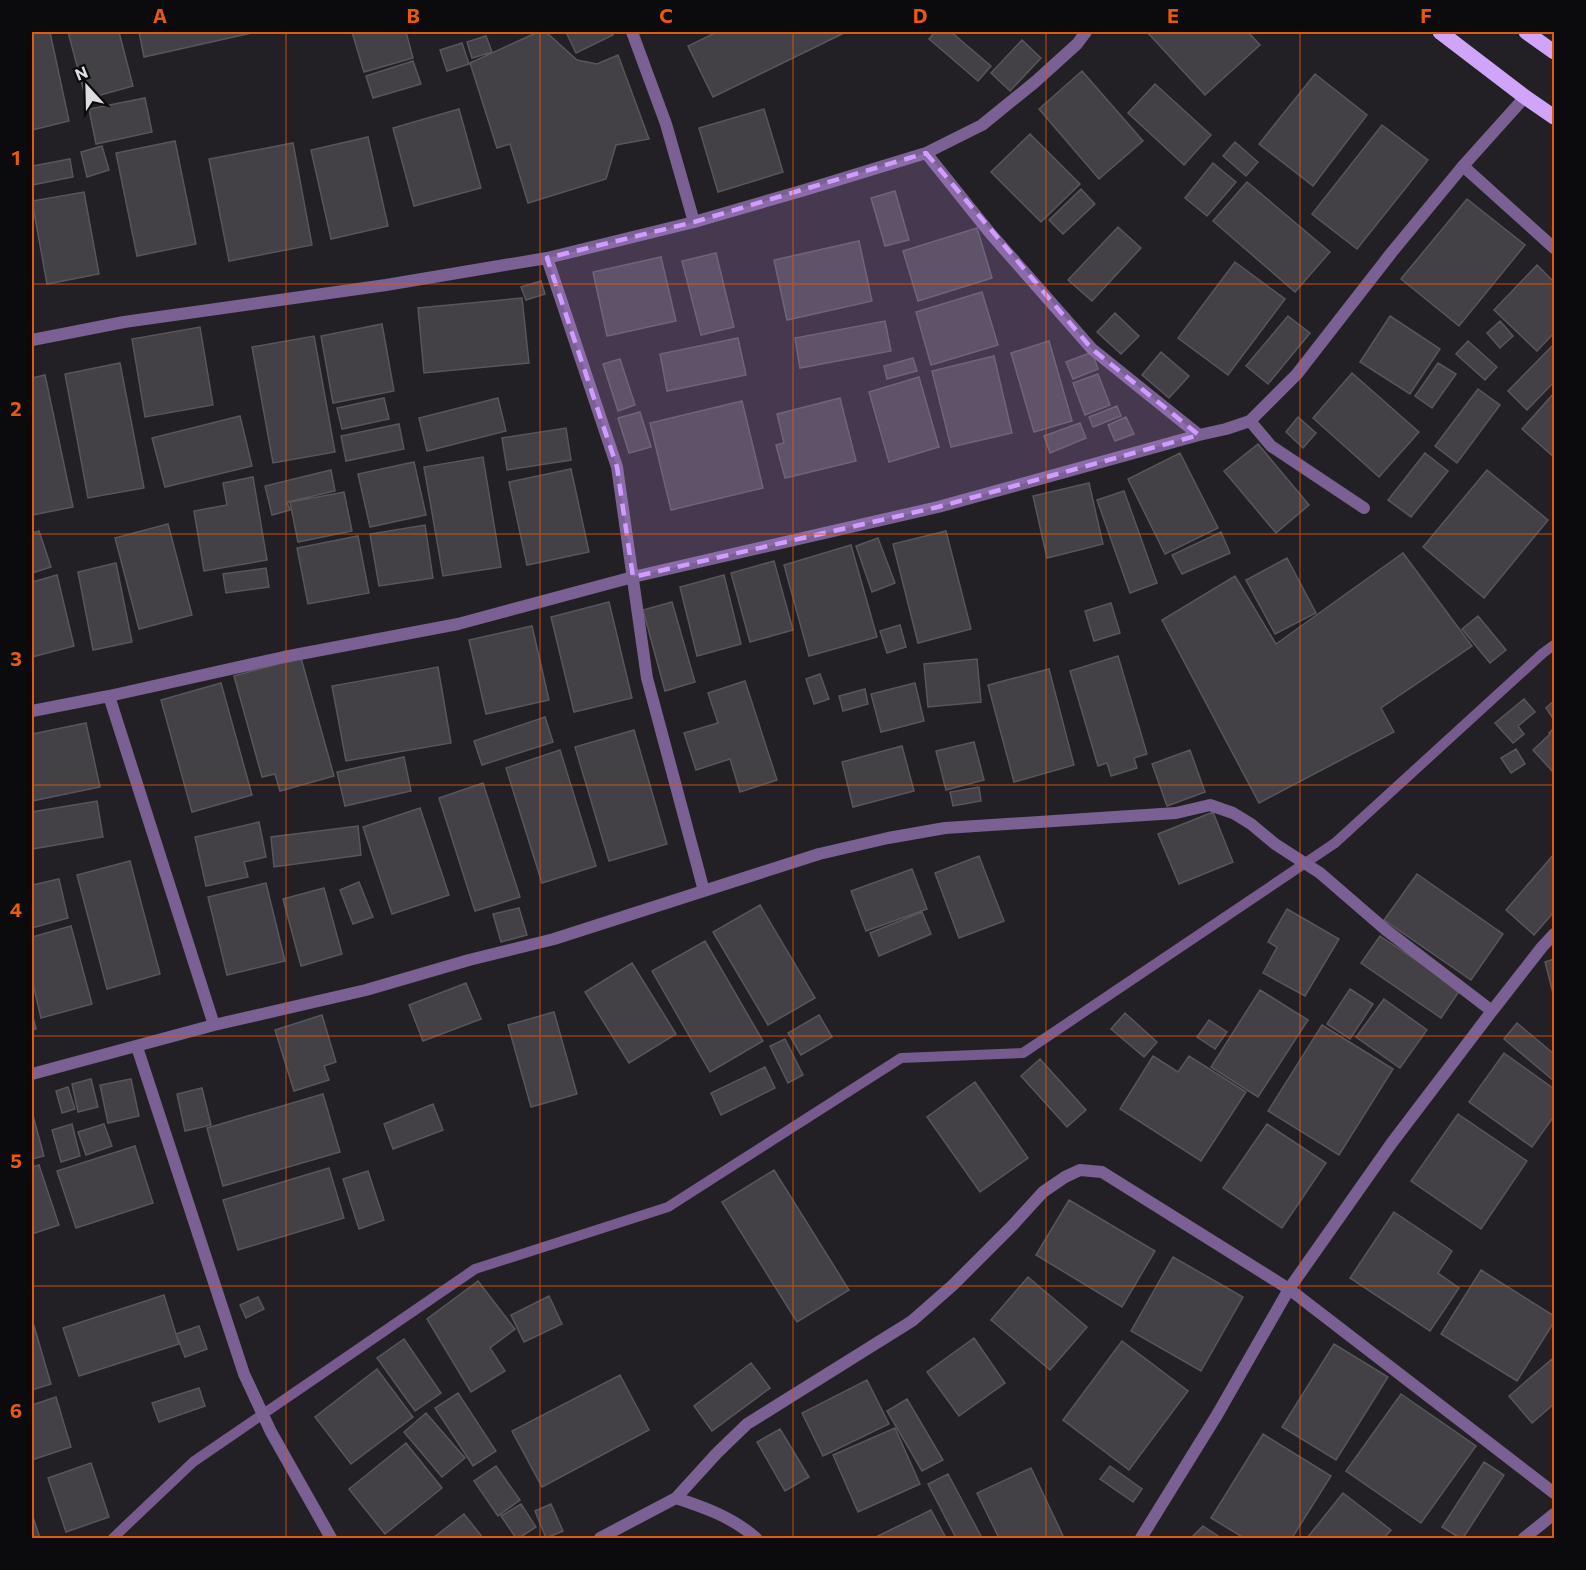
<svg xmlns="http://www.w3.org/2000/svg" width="1586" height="1570" font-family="Commissioner,sans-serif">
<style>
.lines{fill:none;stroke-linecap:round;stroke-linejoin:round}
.stream{stroke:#775a8e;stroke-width:10}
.building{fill:#434145;stroke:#58565b;stroke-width:1.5}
.service{stroke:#7a6093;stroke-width:12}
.minor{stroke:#7a6093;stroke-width:12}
.primary{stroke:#d0a5f9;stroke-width:15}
.marked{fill:#d09dff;fill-opacity:0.2;stroke:#d09dff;stroke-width:4.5;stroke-dasharray:12 8;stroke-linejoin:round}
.grid{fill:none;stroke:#e8590c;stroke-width:1.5;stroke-opacity:0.55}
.neatline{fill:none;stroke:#e8590c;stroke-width:2}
.grid-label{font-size:20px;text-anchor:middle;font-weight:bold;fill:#e8590c}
</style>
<rect width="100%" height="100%" fill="#222024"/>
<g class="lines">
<path class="stream" d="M113,1538L193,1462L475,1269L668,1207L901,1058L1023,1053L1335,843L1543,653L1554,645"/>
</g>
<path class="building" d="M32,32H50L69,121L32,130Z
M68,32H119L133,86L86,99Z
M139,32H252V33L144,57Z
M352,32H406L413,58L364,72Z
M538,32H546L577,60L597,64L618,55L649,139L616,145L606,179L528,203L510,144L497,148L470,63Z
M566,32H611L613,35L576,53Z
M717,32H846L713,97L688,46Z
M935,32H951L991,66L978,81L929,39Z
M1147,32H1248L1260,45L1205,95Z
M486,36L492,52L472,58L467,42Z
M1022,40L1041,58L1010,91L991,73Z
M462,43L469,64L447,71L440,50Z
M413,61L421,84L373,98L366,76Z
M1082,71L1143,141L1099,179L1039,109Z
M1315,74L1367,115L1313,186L1259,144Z
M1155,84L1211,135L1184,165L1128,113Z
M145,98L152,132L96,144L89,109Z
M459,109L481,188L414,206L393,128Z
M764,109L783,172L718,192L699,128Z
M1382,125L1428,160L1357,249L1312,214Z
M1030,134L1080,184L1041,222L991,172Z
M368,137L388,226L331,239L311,150Z
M175,141L196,244L137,256L116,153Z
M1235,142L1258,162L1246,176L1223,156Z
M293,143L312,245L229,261L209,159Z
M102,146L109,170L87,177L81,152Z
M70,159L73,177L32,185V166Z
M1213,163L1236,182L1207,216L1185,198Z
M1247,182L1330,252L1295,292L1213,221Z
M1081,189L1095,204L1063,234L1049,220Z
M895,191L909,240L885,246L871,198Z
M84,192L99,274L47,284L32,201Z
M1467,199L1525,245L1459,326L1401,279Z
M1118,227L1141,248L1092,301L1068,280Z
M977,228L992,278L918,301L903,251Z
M859,241L872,301L787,320L774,260Z
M716,253L734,327L701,335L682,261Z
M661,257L676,321L607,336L593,272Z
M1235,262L1285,299L1228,375L1178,338Z
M1537,265L1554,282V333L1537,351L1494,310Z
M541,281L545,294L526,300L521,287Z
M982,292L998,345L931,365L916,312Z
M522,298L529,363L424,373L418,308Z
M1115,313L1139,336L1121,354L1097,332Z
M1288,316L1310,333L1268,384L1246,366Z
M1390,316L1440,349L1410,394L1360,362Z
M885,321L891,351L800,368L795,338Z
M1500,321L1513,336L1500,348L1487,333Z
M382,324L394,391L333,403L321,336Z
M200,327L213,405L145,417L132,339Z
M314,336L335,452L273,463L252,347Z
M738,338L746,375L667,391L660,354Z
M1049,341L1072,421L1034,432L1011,353Z
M1468,341L1497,367L1485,380L1456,354Z
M1554,344V382L1527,410L1508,391Z
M1092,352L1098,369L1073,379L1066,362Z
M1161,352L1189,376L1169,398L1142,375Z
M994,356L1012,433L951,447L932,371Z
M913,358L917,371L887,379L884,366Z
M620,359L635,405L618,411L603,364Z
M120,363L144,488L88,498L65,374Z
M1438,363L1456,374L1432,408L1415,396Z
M1352,373L1419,432L1379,477L1313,418Z
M1098,374L1110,405L1085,415L1073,383Z
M45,375L73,507L32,515V378Z
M919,377L939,447L889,462L869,392Z
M1478,389L1500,405L1457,463L1435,446Z
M1554,393V457L1522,429Z
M384,398L389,419L342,429L337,408Z
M498,398L506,431L427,451L419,418Z
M840,398L856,461L785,478L776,445L784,443L777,414Z
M742,401L763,488L671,510L650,423Z
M1117,406L1121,416L1093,427L1089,417Z
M640,412L651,447L629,453L618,418Z
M240,416L252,466L165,487L152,438Z
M1126,417L1134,434L1115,441L1108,425Z
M1298,417L1316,433L1303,448L1286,432Z
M1080,423L1086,438L1050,453L1044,436Z
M399,424L404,449L346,461L341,436Z
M566,428L571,460L507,470L502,438Z
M1258,444L1309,505L1276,533L1224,471Z
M1180,453L1218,528L1165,554L1128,479Z
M1425,453L1448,471L1411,517L1388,500Z
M483,457L501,567L443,576L424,467Z
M414,462L426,515L370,527L358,474Z
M571,469L589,552L527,565L509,482Z
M331,470L335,491L287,502L290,510L272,515L265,486Z
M1487,470L1548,520L1484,598L1423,547Z
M253,477L267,560L204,571L194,511L227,505L223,483Z
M1089,483L1103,544L1047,558L1033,496Z
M1124,491L1157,583L1130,593L1097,500Z
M344,492L352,531L298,542L290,502Z
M168,524L192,615L139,629L115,538Z
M425,525L433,578L379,586L370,534Z
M39,531L51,567L32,573V533Z
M946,531L971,629L918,643L893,544Z
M1221,532L1230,553L1182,574L1172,555Z
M358,536L369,593L308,604L297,548Z
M878,538L895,583L872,592L856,546Z
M851,545L877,637L809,656L784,565Z
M1403,553L1472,646L1381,708L1394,732L1259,803L1162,620L1235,576L1276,644Z
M1287,558L1316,613L1275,634L1246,580Z
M774,561L793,630L750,642L731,573Z
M116,563L132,642L93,650L78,572Z
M266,568L269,587L226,593L223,574Z
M57,575L74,646L32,657V582Z
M724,575L741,644L697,656L680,587Z
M609,602L632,698L574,712L551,617Z
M672,602L695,682L665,691L643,610Z
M1111,603L1120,633L1094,641L1085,611Z
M1478,616L1506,650L1490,663L1462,629Z
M900,625L906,647L887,653L880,631Z
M532,626L549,700L486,714L469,640Z
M1118,656L1147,754L1134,758L1137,768L1111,776L1107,763L1098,766L1070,671Z
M301,658L334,776L280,791L275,774L262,777L234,676Z
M977,659L981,702L928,707L924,664Z
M438,667L451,743L346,761L332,686Z
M1049,669L1074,765L1014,782L988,685Z
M820,674L829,699L814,704L806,679Z
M745,681L777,780L740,792L730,759L696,770L684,733L718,723L708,693Z
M221,683L252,795L192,812L161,700Z
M915,683L924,721L881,732L871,694Z
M865,689L868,704L843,711L839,696Z
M1524,699L1535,712L1518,726L1524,734L1513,743L1495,723Z
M1554,701V720L1546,708Z
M545,717L553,742L482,765L474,741Z
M86,723L100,787L32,801V734Z
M1554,728V773L1533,750L1550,734L1549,733Z
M634,730L667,844L609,861L575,747Z
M974,742L984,780L946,790L936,751Z
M902,746L914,791L853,807L842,762Z
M1516,749L1525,764L1511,773L1501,758Z
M560,750L596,866L542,883L506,768Z
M1190,750L1205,792L1167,806L1152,764Z
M404,757L411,791L345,806L337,772Z
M483,783L520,897L475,911L439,798Z
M979,787L981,801L953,806L950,792Z
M97,801L103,837L32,849V812Z
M420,808L449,895L392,914L363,827Z
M1213,812L1233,862L1179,884L1158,834Z
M259,822L266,857L244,862L248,877L206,886L195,837Z
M358,826L361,855L274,867L271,837Z
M1554,854V912L1534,935L1506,910Z
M979,856L1004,921L959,938L935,873Z
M130,861L160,974L107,989L77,875Z
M912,869L927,909L866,931L851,891Z
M1417,874L1503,934L1471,980L1384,920Z
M59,879L68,918L32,928V885Z
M359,882L373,917L353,924L340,890Z
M266,883L285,961L227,975L208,897Z
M324,888L342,954L301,966L283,899Z
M760,905L815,998L768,1025L713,932Z
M519,908L527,935L501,942L493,914Z
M1287,909L1339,939L1305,996L1263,973L1277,947L1268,942Z
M922,912L931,934L879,956L870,933Z
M71,926L92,1004L41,1018L32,980V937Z
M1380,936L1460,990L1441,1018L1361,963Z
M705,941L763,1041L710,1072L652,971Z
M1554,959V997L1545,962Z
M632,963L676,1034L629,1063L585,992Z
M466,983L481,1019L423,1041L409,1005Z
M1350,989L1373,1004L1350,1039L1327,1024Z
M1260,990L1308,1020L1258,1097L1211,1067Z
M1384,999L1427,1030L1400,1068L1356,1037Z
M554,1012L577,1094L531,1107L508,1025Z
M32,1013L36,1029L32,1030Z
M1125,1013L1157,1042L1144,1057L1111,1029Z
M322,1015L336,1062L324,1066L329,1080L294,1091L275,1030Z
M819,1015L832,1037L801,1055L788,1033Z
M1209,1020L1227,1032L1215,1049L1197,1037Z
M1517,1023L1554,1054V1081L1504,1039Z
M1322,1025L1393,1069L1339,1155L1268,1111Z
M785,1039L803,1075L788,1083L770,1046Z
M1504,1053L1554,1089V1116L1532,1147L1469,1102Z
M1153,1056L1178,1072L1189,1056L1246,1092L1201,1161L1120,1109Z
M1040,1059L1086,1110L1067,1127L1021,1076Z
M765,1067L775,1088L721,1115L711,1093Z
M91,1079L98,1107L78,1112L72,1084Z
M131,1079L139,1116L108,1123L100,1085Z
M975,1082L1028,1158L980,1192L927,1117Z
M68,1087L75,1109L62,1113L56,1091Z
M202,1088L211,1125L185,1131L177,1094Z
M323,1094L340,1152L223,1186L207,1128Z
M433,1104L443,1130L393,1149L384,1124Z
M32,1112L44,1156L32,1159Z
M1458,1114L1527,1161L1481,1229L1411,1181Z
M72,1124L80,1156L61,1162L52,1130Z
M104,1124L112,1146L86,1155L78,1132Z
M1267,1124L1326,1163L1282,1228L1223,1188Z
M135,1146L153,1203L76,1228L57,1171Z
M39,1165L59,1225L32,1234V1167Z
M329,1168L344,1218L238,1250L223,1200Z
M774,1170L849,1290L797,1322L722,1202Z
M368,1171L384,1220L359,1229L343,1179Z
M1069,1200L1155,1251L1122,1307L1036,1255Z
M1394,1212L1452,1251L1438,1273L1459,1288L1430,1331L1350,1278Z
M1173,1257L1243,1297L1201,1371L1131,1331Z
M1481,1270L1554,1316V1322L1517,1381L1441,1334Z
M1028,1277L1087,1327L1050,1370L991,1320Z
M478,1281L515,1329L490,1348L505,1371L471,1392L427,1319Z
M164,1295L179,1344L79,1376L63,1328Z
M549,1296L562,1324L524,1342L511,1315Z
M258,1297L264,1309L246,1318L240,1305Z
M32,1326H34L51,1384L32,1390Z
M199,1326L207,1349L185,1357L176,1334Z
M974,1338L1005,1383L959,1416L927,1372Z
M404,1339L441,1393L415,1411L377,1358Z
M1122,1341L1188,1391L1129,1470L1063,1420Z
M1334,1344L1388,1377L1336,1460L1282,1427Z
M1552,1359L1554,1362V1404L1532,1423L1509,1396Z
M751,1363L770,1388L712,1431L694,1406Z
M377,1369L413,1417L351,1464L315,1417Z
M620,1375L649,1430L542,1487L512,1431Z
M867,1380L889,1424L823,1456L802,1413Z
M199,1388L205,1406L159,1422L152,1403Z
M458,1393L496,1451L473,1466L435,1408Z
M1401,1394L1476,1446L1421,1523L1346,1471Z
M56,1397L71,1447L32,1460V1405Z
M907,1399L943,1460L922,1471L887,1411Z
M426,1413L465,1458L442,1477L404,1432Z
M895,1428L920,1484L858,1512L833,1455Z
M780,1429L809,1477L785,1491L757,1442Z
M1263,1434L1331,1476L1292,1538H1244L1211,1518Z
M406,1443L442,1488L385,1534L349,1489Z
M1484,1462L1504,1475L1463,1538H1460L1442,1527Z
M91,1463L109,1517L66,1532L48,1478Z
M496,1466L520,1500L498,1516L474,1481Z
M1110,1466L1142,1489L1133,1502L1100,1479Z
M1031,1468L1064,1538H999L977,1493Z
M948,1474L982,1538H956L928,1484Z
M1343,1493L1391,1530L1384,1538H1307Z
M521,1504L536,1527L519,1538H516L501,1516Z
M551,1504L563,1531L546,1538L535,1511Z
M931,1510L946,1538H874Z
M32,1514L40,1538H32Z
M464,1514L483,1538H433Z
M1203,1526L1221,1538H1191Z"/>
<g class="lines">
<path class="service" d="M1463,166L1554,248"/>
<path class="minor" d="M632,32L666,124L694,222
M926,153L990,233L1092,349L1199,435
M547,258L617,467L647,678L704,891
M32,340L124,322L386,285L547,258L694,222L808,189L926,153L982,125L1035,82L1077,44L1086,32
M1250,421L1271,446L1364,508
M109,696L214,1025
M32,711L109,696L284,657L458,624L633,577L938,507L1199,435L1226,429L1250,421L1297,374L1392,252L1463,166L1525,97
M137,1047L244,1374L271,1432L331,1538
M32,1074L214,1025L366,990L469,960L554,939L819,854L888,838L945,828L1176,813L1210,805L1233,813L1251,824L1275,844L1320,873L1386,930L1492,1011
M676,1498C706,1508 732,1517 756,1538
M600,1538L676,1498L717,1453L747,1424L912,1321L953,1285L1012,1226L1043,1192L1065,1177L1080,1170L1102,1172L1289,1289L1554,1493
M1141,1538L1217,1415L1289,1289L1391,1144L1492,1011L1542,947L1554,934
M1524,1538L1554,1514"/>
<path class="primary" d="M1440,32L1525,97L1554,117
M1526,32L1554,52"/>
</g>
<path class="marked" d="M926,153L1092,349L1199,435L938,507L633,577L617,467L547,258L694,222Z"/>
<path class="grid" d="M286,32V1538M540,32V1538M793,32V1538M1046,32V1538M1300,32V1538M32,284H1554M32,534H1554M32,785H1554M32,1036H1554M32,1286H1554"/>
<rect width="1586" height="1570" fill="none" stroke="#0b0a0c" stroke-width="66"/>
<g transform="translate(87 87) rotate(338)" stroke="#0b0a0c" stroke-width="4.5" paint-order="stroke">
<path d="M0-4.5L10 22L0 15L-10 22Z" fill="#dedddf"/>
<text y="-9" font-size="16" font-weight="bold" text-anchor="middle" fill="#dedddf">N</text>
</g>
<rect x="33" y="33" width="1520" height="1504" class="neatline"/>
<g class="grid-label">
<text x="160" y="23">A</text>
<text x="413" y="23">B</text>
<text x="666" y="23">C</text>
<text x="920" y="23">D</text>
<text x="1173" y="23">E</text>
<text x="1426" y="23">F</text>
<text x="16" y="165">1</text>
<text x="16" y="416">2</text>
<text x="16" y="666">3</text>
<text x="16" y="917">4</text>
<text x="16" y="1168">5</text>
<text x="16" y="1418">6</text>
</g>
</svg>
